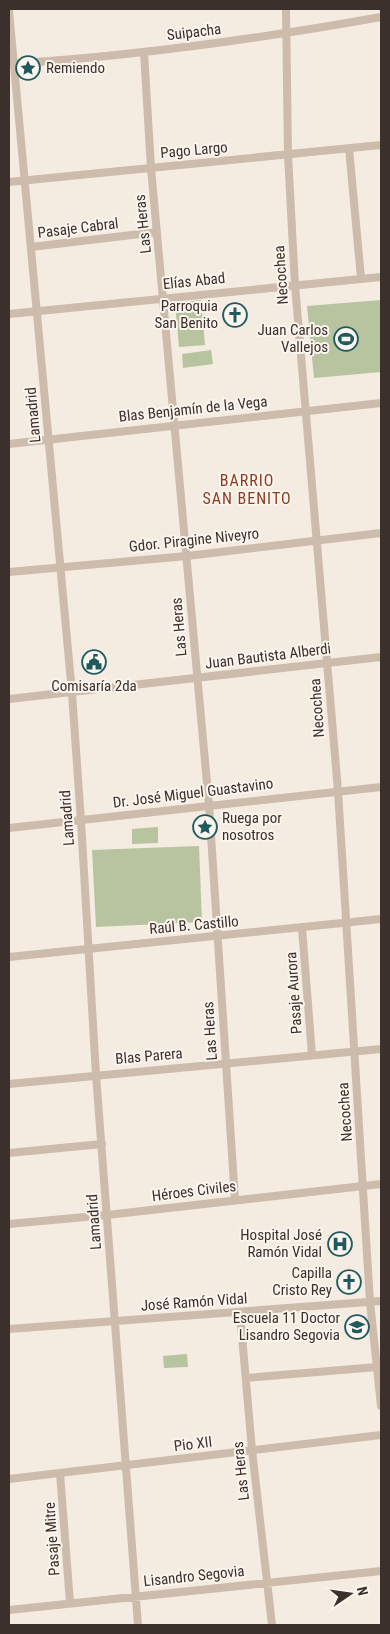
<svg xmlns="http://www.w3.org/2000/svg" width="390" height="1634" font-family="'Roboto Condensed',sans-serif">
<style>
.green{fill:#b8c4a0}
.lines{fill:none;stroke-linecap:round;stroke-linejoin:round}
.street{stroke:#cdbbac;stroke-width:8}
.labels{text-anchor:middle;stroke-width:4;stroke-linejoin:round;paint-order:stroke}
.street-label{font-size:15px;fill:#3b302b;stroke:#fbf5ee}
.poi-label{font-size:15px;fill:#3b302b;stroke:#fbf5ee;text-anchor:end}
.neighbourhood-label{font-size:16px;letter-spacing:1px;fill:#8c3b22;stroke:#fbf5ee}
</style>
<rect width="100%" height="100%" fill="#f4ebe1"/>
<path class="green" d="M201,300L205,345L179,347L175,303Z
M381,300V372L314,378L307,306Z
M211,350L213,364L183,368L182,354Z
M158,827V843L132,844V829Z
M199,846L202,922L96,927L92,850Z
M187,1354L188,1367L164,1368L163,1356Z"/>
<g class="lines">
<path class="street" d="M286,9L288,155L295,285L338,791L370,1302L381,1406
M9,11L72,693L81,821L96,1075L138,1625
M144,52L151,168L209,805L235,1200
M9,64C134,56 258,39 381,17
M349,148L361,278
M9,182L381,145
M31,247L157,232
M9,314L381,277
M9,444L381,403
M9,572L187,556L381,533
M9,699L381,657
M9,828L381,787
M302,928L312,1055
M9,957L381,919
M9,1084L381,1049
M9,1153L102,1144
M9,1224L107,1215L381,1184
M240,1313L252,1450L272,1625
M9,1329L381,1301
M246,1378L377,1367
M60,1473L70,1603
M9,1479L381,1435
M9,1610L381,1571"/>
</g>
<defs>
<g id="sight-ring" transform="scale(1.25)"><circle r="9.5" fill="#fbf5ee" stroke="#1f5a5e" stroke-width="1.5"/><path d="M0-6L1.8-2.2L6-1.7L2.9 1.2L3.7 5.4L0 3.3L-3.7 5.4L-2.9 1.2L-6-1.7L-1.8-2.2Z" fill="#1f5a5e"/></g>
<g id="church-ring" transform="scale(1.25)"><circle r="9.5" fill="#fbf5ee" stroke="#1f5a5e" stroke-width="1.5"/><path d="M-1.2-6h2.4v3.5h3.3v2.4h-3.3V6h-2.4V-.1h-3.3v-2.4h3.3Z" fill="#1f5a5e"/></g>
<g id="stadium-ring" transform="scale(1.25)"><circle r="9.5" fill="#fbf5ee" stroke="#1f5a5e" stroke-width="1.5"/><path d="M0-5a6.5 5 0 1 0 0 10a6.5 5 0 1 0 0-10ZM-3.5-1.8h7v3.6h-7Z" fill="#1f5a5e"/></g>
<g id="civic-ring" transform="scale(1.25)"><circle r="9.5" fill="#fbf5ee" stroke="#1f5a5e" stroke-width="1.5"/><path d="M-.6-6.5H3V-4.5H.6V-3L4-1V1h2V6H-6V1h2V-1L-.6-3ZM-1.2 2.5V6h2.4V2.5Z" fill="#1f5a5e"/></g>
<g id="hospital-ring" transform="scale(1.25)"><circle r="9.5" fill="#fbf5ee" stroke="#1f5a5e" stroke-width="1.5"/><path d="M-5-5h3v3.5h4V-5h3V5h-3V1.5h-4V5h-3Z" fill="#1f5a5e"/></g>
<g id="school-ring" transform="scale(1.25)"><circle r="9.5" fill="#fbf5ee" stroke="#1f5a5e" stroke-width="1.5"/><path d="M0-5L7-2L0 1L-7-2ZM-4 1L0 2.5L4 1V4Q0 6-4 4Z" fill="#1f5a5e"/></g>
</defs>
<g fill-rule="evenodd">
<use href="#sight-ring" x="28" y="68"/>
<use href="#church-ring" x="235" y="315"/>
<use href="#stadium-ring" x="346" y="339"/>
<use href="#civic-ring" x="94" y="662"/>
<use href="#sight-ring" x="205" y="827"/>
<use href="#hospital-ring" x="340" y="1244"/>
<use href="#church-ring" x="349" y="1282"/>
<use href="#school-ring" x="357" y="1327"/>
</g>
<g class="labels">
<g class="street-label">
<text transform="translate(194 32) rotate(-7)" y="5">Suipacha</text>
<text transform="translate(194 150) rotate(-5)" y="5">Pago Largo</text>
<text transform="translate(143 224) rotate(-96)" y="5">Las Heras</text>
<text transform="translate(78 228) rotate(-7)" y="5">Pasaje Cabral</text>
<text transform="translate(281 275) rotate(-94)" y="5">Necochea</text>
<text transform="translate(194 281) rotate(-6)" y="5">Elías Abad</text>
<text transform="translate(193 409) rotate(-6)" y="5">Blas Benjamín de la Vega</text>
<text transform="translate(33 415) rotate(-95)" y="5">Lamadrid</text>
<text transform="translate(194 540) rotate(-6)" y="5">Gdor. Piragine Niveyro</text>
<text transform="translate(179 627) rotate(-95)" y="5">Las Heras</text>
<text transform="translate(268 656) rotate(-7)" y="5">Juan Bautista Alberdi</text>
<text transform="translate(317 708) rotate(-94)" y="5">Necochea</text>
<text transform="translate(193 793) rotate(-7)" y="5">Dr. José Miguel Guastavino</text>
<text transform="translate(67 818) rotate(-94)" y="5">Lamadrid</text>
<text transform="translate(194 925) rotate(-5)" y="5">Raúl B. Castillo</text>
<text transform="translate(294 993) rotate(-94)" y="5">Pasaje Aurora</text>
<text transform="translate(210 1031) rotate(-94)" y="5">Las Heras</text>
<text transform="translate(149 1056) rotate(-5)" y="5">Blas Parera</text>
<text transform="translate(345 1112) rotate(-94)" y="5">Necochea</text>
<text transform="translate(194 1191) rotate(-7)" y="5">Héroes Civiles</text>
<text transform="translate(94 1222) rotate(-94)" y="5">Lamadrid</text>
<text transform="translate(194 1302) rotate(-4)" y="5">José Ramón Vidal</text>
<text transform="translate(193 1444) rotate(-7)" y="5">Pio XII</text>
<text transform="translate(241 1471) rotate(-96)" y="5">Las Heras</text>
<text transform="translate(52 1539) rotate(-94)" y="5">Pasaje Mitre</text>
<text transform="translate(194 1576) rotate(-6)" y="5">Lisandro Segovia</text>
</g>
<g class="poi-label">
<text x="46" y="73" text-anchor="start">Remiendo</text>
<text x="218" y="311">Parroquia<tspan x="218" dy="17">San Benito</tspan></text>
<text x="328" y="335">Juan Carlos<tspan x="328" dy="17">Vallejos</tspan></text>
<text x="94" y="691" text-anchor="middle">Comisaría 2da</text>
<text x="222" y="823" text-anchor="start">Ruega por<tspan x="222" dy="17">nosotros</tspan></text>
<text x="322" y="1240">Hospital José<tspan x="322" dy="17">Ramón Vidal</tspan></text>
<text x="332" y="1278">Capilla<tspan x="332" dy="17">Cristo Rey</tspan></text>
<text x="340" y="1323">Escuela 11 Doctor<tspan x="340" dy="17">Lisandro Segovia</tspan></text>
</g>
<g class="neighbourhood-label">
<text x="247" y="486">BARRIO<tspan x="247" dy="18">SAN BENITO</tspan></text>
</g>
</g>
<rect width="390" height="1634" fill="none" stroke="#3b302b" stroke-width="20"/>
<g transform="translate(350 1594) rotate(77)" stroke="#fbf5ee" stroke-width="4" paint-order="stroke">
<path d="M0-4L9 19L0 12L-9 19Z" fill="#3b302b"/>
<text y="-8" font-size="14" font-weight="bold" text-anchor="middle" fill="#3b302b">N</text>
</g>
</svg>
